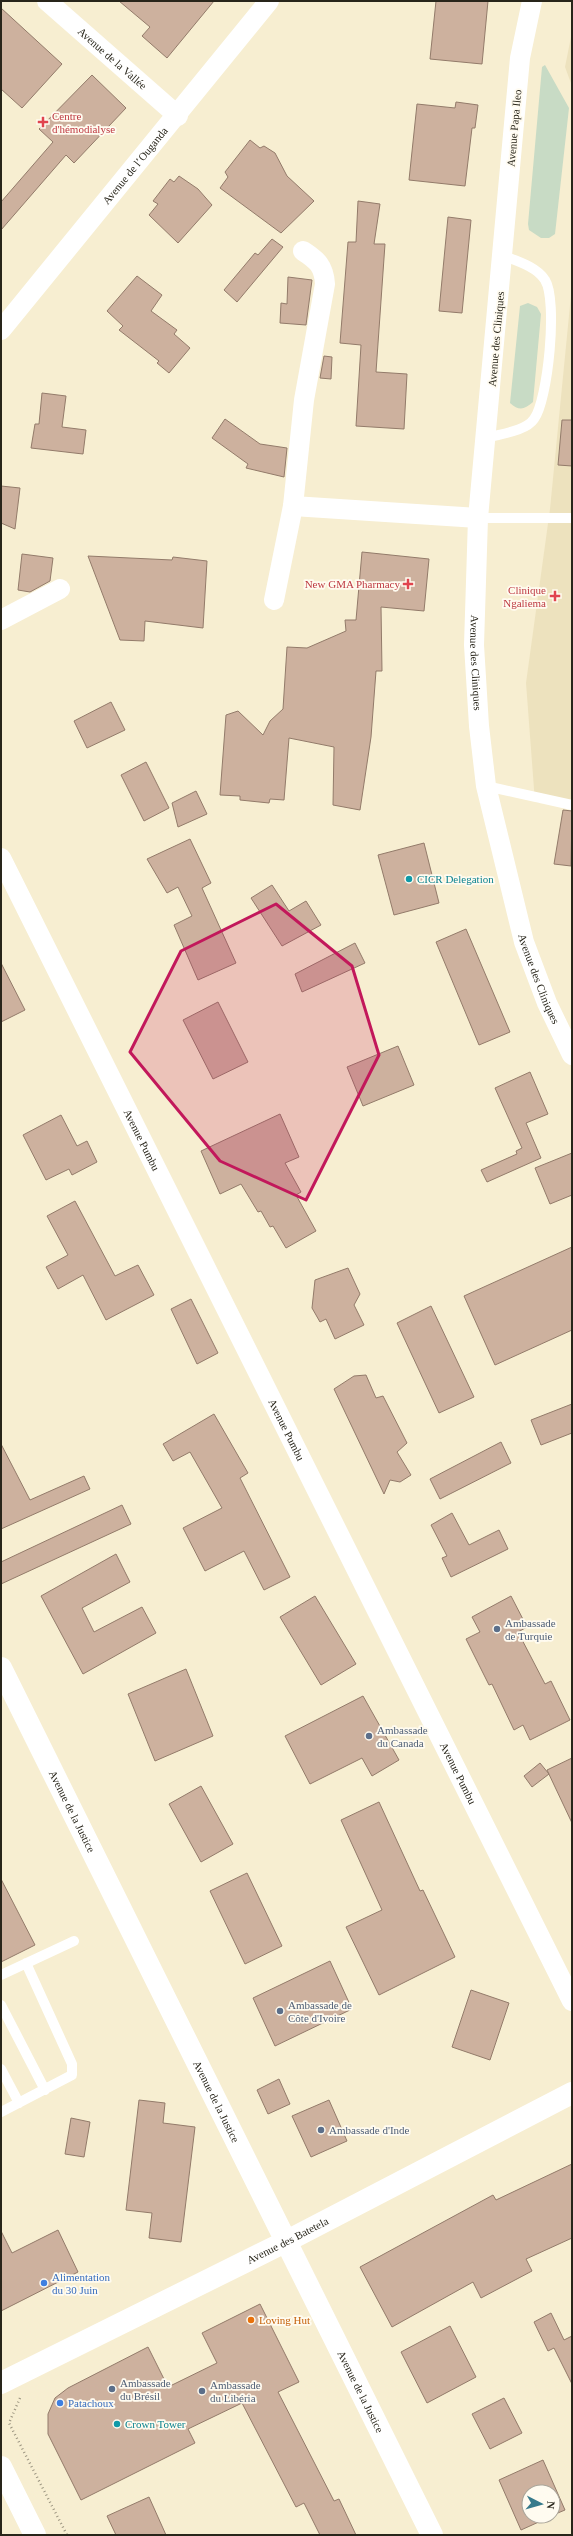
<svg xmlns="http://www.w3.org/2000/svg" width="573" height="2536" font-family="'Times New Roman',serif">
<style>
.built{fill:#ede2be}
.green{fill:#c8dbc5}
.building{fill:#cdb19e;stroke:#937b6a}
.lines{fill:none;stroke-linecap:round;stroke-linejoin:round}
.path{stroke:#9c9580;stroke-width:2.5;stroke-dasharray:1 3;stroke-linecap:butt}
.service{stroke:#fff;stroke-width:10}
.minor{stroke:#fff;stroke-width:20}
.tertiary{stroke:#fff;stroke-width:22}
.secondary{stroke:#fff;stroke-width:22}
.primary{stroke:#fff;stroke-width:22}
.marked{fill:#c2185b;fill-opacity:0.2;stroke:#c2185b;stroke-width:3;stroke-linejoin:round}
.health-dot{fill:#e0444e;stroke:#fffbf0;stroke-width:1.5}
.culture-dot{fill:#0f9aa8;stroke:#fffbf0;stroke-width:1.5}
.service-dot{fill:#5c6f8a;stroke:#fffbf0;stroke-width:1.5}
.shop-dot{fill:#3f7fe0;stroke:#fffbf0;stroke-width:1.5}
.food-dot{fill:#e8710a;stroke:#fffbf0;stroke-width:1.5}
.labels{text-anchor:middle;stroke-width:3.5;stroke-linejoin:round;paint-order:stroke}
.street-label{font-size:11px;fill:#28251a;stroke:#fffbf0}
.health-label{font-size:11px;fill:#be3a42;stroke:#fffbf0;text-anchor:end}
.culture-label{font-size:11px;fill:#0d838f;stroke:#fffbf0;text-anchor:start}
.service-label{font-size:11px;fill:#4e5e75;stroke:#fffbf0;text-anchor:start}
.shop-label{font-size:11px;fill:#366cbe;stroke:#fffbf0;text-anchor:start}
.food-label{font-size:11px;fill:#c56008;stroke:#fffbf0;text-anchor:start}
</style>
<rect width="100%" height="100%" fill="#f7eed1"/>
<path class="built" d="M572,32V86L565,67Z
M572,285V807L535,802L526,683L550,509Z"/>
<path class="green" d="M545,65L569,108L555,234L549,238H541L529,230L528,224L542,67Z
M528,303L537,307L541,314L533,402C524,410 519,411 510,403L520,306Z"/>
<path class="building" d="M119,1H214L167,58L142,36L150,27Z
M436,1H488L482,64L430,59Z
M1,8L62,64L22,108L1,89Z
M92,75L126,108L74,163L66,155L1,230V202L53,142L39,129Z
M456,102L478,105L475,128H472L465,186L409,180L417,104L455,108Z
M250,140L260,148L264,146L275,153L287,176L314,201L281,233L220,188L228,177L225,172Z
M179,176L198,189L212,205L178,243L149,215L158,204L153,201L170,179L174,182Z
M358,201L380,204L374,244H385L376,372L407,374L404,429L356,426L361,345L340,343L348,242H356Z
M448,217L471,220L462,313L439,311Z
M272,239L283,247L237,302L224,290L255,253L258,255Z
M137,276L162,295L151,311L177,330L174,334L190,348L169,373L157,363L159,361L119,330L123,326L107,311Z
M288,277L312,280L306,325L280,323L281,303L287,304Z
M324,356L332,357L331,379L320,378Z
M42,393L66,396L62,427L86,430L83,454L31,448L35,424H39Z
M225,419L260,444L287,448L284,477L246,468L248,464L212,438Z
M562,420H572V466L558,465Z
M1,486L20,488L15,529L1,523Z
M362,552L429,559L424,611L381,607L382,671H376L371,737L360,810L333,805L334,747L289,738L284,800L270,799L269,803L240,800V796L220,795L226,715L238,711L263,735L270,721L283,709L287,647L307,648L346,631L345,620H356Z
M22,554L53,558L50,581L30,592L18,590Z
M88,556L172,560L173,557L207,561L203,628L145,621L144,641L120,640Z
M111,702L125,730L87,748L74,721Z
M146,762L169,808L144,821L121,775Z
M196,791L207,814L178,827L172,803Z
M563,810L572,811L571,866L554,864Z
M190,839L211,883L202,888L236,963L198,980L174,925L192,916L178,887L167,893L147,859Z
M424,843L439,903L394,915L378,855Z
M272,885L289,911L306,901L321,925L282,946L251,898Z
M466,929L510,1032L479,1045L436,942Z
M355,943L365,963L302,992L295,974Z
M1,963L25,1010L1,1022Z
M218,1002L248,1062L213,1079L183,1020Z
M398,1046L414,1085L363,1106L347,1067Z
M530,1072L548,1114L526,1123L541,1158L487,1182L481,1170L517,1154L516,1151L522,1148L495,1088Z
M280,1114L299,1157L285,1163L301,1192L296,1195L316,1231L286,1248L273,1226L270,1227L261,1211L258,1212L241,1184L220,1194L201,1151Z
M61,1115L77,1146L87,1141L97,1162L72,1175L69,1169L46,1180L23,1135Z
M572,1153V1195L550,1204L535,1168Z
M75,1201L115,1276L138,1265L154,1295L106,1320L83,1275L58,1289L46,1267L68,1255L47,1216Z
M572,1247V1330L495,1365L464,1296Z
M348,1268L360,1294L354,1305L364,1325L335,1339L326,1319L320,1322L312,1308L315,1280Z
M191,1299L218,1353L197,1364L171,1309Z
M431,1306L474,1397L439,1413L397,1323Z
M366,1375L376,1398L383,1396L407,1443L397,1452L411,1475L400,1482L390,1480L384,1494L334,1389L354,1376Z
M572,1404V1433L541,1445L531,1420Z
M214,1414L248,1473L240,1478L290,1577L264,1590L244,1551L205,1571L183,1528L222,1508L190,1452L173,1461L163,1444Z
M501,1442L511,1463L440,1499L430,1479Z
M1,1444L30,1500L84,1476L90,1489L1,1529Z
M122,1505L131,1524L1,1584V1562Z
M452,1513L469,1545L499,1530L508,1549L451,1577L442,1558L447,1556L431,1525Z
M116,1554L130,1582L82,1608L94,1632L142,1607L156,1633L83,1674L41,1596Z
M315,1596L356,1664L321,1685L280,1617Z
M511,1596L527,1627L518,1632L545,1684L551,1681L570,1720L530,1740L523,1725L514,1730L492,1684L489,1685L466,1639L480,1632L472,1617Z
M186,1669L213,1736L155,1761L128,1694Z
M363,1696L399,1760L372,1776L362,1758L310,1784L285,1736Z
M572,1758V1823L547,1770Z
M540,1763L549,1774L532,1787L524,1776Z
M201,1786L233,1844L201,1862L169,1804Z
M379,1802L420,1891L423,1890L455,1957L379,1995L346,1927L382,1910L341,1820Z
M247,1873L282,1946L245,1964L210,1891Z
M1,1879L35,1945L1,1962Z
M330,1961L352,2009L275,2046L253,1998Z
M471,1990L509,2003L490,2060L452,2047Z
M279,2079L290,2104L268,2114L257,2090Z
M139,2100L165,2103L163,2123L195,2127L181,2242L149,2238L152,2213L126,2210Z
M329,2100L347,2141L311,2157L292,2116Z
M71,2118L90,2122L84,2157L65,2154Z
M572,2164V2238L526,2259L532,2271L481,2298L473,2282L392,2327L360,2267L493,2195L496,2200Z
M58,2230L78,2272L1,2311V2231L12,2253Z
M260,2304L299,2382L278,2392L334,2501L339,2499L356,2535H320L304,2503L296,2507L242,2403L188,2429L195,2443L81,2500L48,2434V2414L55,2398L68,2388L148,2347L168,2387L217,2363L202,2333Z
M551,2313L564,2340L572,2336V2384L554,2348L548,2351L534,2322Z
M450,2326L476,2377L427,2403L401,2352Z
M504,2398L522,2433L490,2449L472,2414Z
M543,2460L565,2510L553,2515V2492H529V2516H552L521,2530L499,2480Z
M149,2497L166,2535H116L107,2516Z"/>
<g class="lines">
<path class="path" d="M20,2398L9,2423L67,2535"/>
<path class="service" d="M487,438C500,434 526,431 534,419C548,401 558,300 545,280C537,267 517,261 504,256
M478,518H572
M486,786L572,805
M1,1975L74,1941
M1,2005L45,2090
M1,2069L19,2103
M1,2112L72,2075V2064L26,1963"/>
<g class="minor">
<path id="s1" d="M47,1L178,116"/>
<path id="s2" d="M532,1L520,58L478,518L474,645L479,726L486,786L524,942L547,1003L572,1055"/>
<path d="M303,251C317,260 324,266 325,284L304,400L293,506L478,518"/>
<path id="s3" d="M1,330L269,1"/>
<path d="M274,600L293,506"/>
<path d="M1,620L60,589"/>
<path id="s4" d="M1,858L572,2001"/>
</g>
<path class="tertiary" id="s5" d="M1,2383L285,2242L572,2093"/>
<path class="secondary" id="s6" d="M1,1668L432,2535"/>
<path class="primary" d="M1,2467L35,2535"/>
</g>
<path class="marked" d="M276,904L352,966L379,1055L306,1200L220,1161L130,1052L181,951Z"/>
<g class="health-dot">
<path d="M41 116h4v4h4v4h-4v4h-4v-4h-4v-4h4z"/>
<path d="M406 578h4v4h4v4h-4v4h-4v-4h-4v-4h4z"/>
<path d="M553 590h4v4h4v4h-4v4h-4v-4h-4v-4h4z"/>
</g>
<g class="culture-dot">
<circle cx="409" cy="879" r="4"/>
<circle cx="117" cy="2424" r="4"/>
</g>
<g class="service-dot">
<circle cx="497" cy="1629" r="4"/>
<circle cx="369" cy="1736" r="4"/>
<circle cx="280" cy="2011" r="4"/>
<circle cx="321" cy="2130" r="4"/>
<circle cx="112" cy="2389" r="4"/>
<circle cx="202" cy="2391" r="4"/>
</g>
<g class="shop-dot">
<circle cx="44" cy="2283" r="4"/>
<circle cx="60" cy="2403" r="4"/>
</g>
<circle class="food-dot" cx="251" cy="2320" r="4"/>
<g class="labels">
<g class="street-label">
<text dy="4" stroke="none"><textPath href="#s1" startOffset="87">Avenue de la Vallée</textPath></text>
<text transform="translate(514 128) rotate(-85)" y="4">Avenue Papa Ileo</text>
<text dy="4" stroke="none"><textPath href="#s3" startOffset="212">Avenue de l’Ouganda</textPath></text>
<text transform="translate(496 339) rotate(-85)" y="4">Avenue des Cliniques</text>
<text dy="4" stroke="none"><textPath href="#s2" startOffset="665">Avenue des Cliniques</textPath></text>
<text dy="4" stroke="none"><textPath href="#s2" startOffset="989">Avenue des Cliniques</textPath></text>
<text dy="4" stroke="none"><textPath href="#s4" startOffset="315">Avenue Pumbu</textPath></text>
<text dy="4" stroke="none"><textPath href="#s4" startOffset="639">Avenue Pumbu</textPath></text>
<text dy="4" stroke="none"><textPath href="#s4" startOffset="1023">Avenue Pumbu</textPath></text>
<text dy="4" stroke="none"><textPath href="#s6" startOffset="160">Avenue de la Justice</textPath></text>
<text dy="4" stroke="none"><textPath href="#s6" startOffset="484">Avenue de la Justice</textPath></text>
<text dy="4" stroke="none"><textPath href="#s5" startOffset="320">Avenue des Batetela</textPath></text>
<text dy="4" stroke="none"><textPath href="#s6" startOffset="808">Avenue de la Justice</textPath></text>
</g>
<g class="health-label">
<text x="52" y="120" text-anchor="start">Centre<tspan x="52" dy="13">d'hémodialyse</tspan></text>
<text x="400" y="588">New GMA Pharmacy</text>
<text x="546" y="594">Clinique<tspan x="546" dy="13">Ngaliema</tspan></text>
</g>
<g class="culture-label">
<text x="417" y="883">CICR Delegation</text>
<text x="125" y="2428">Crown Tower</text>
</g>
<g class="service-label">
<text x="505" y="1627">Ambassade<tspan x="505" dy="13">de Turquie</tspan></text>
<text x="377" y="1734">Ambassade<tspan x="377" dy="13">du Canada</tspan></text>
<text x="288" y="2009">Ambassade de<tspan x="288" dy="13">Côte d'Ivoire</tspan></text>
<text x="329" y="2134">Ambassade d'Inde</text>
<text x="120" y="2387">Ambassade<tspan x="120" dy="13">du Brésil</tspan></text>
<text x="210" y="2389">Ambassade<tspan x="210" dy="13">du Libéria</tspan></text>
</g>
<g class="shop-label">
<text x="52" y="2281">Alimentation<tspan x="52" dy="13">du 30 Juin</tspan></text>
<text x="68" y="2407">Patachoux</text>
</g>
<g class="food-label">
<text x="259" y="2324">Loving Hut</text>
</g>
</g>
<rect width="573" height="2536" fill="none" stroke="#28251a" stroke-width="4"/>
<g transform="translate(541 2504) rotate(96)"><circle r="19" fill="#fffbf0" stroke="#a9a59a"/>
<path d="M0-3L7 15L0 10L-7 15Z" fill="#377a8b"/>
<text y="-6" font-size="11" font-weight="bold" text-anchor="middle" fill="#28251a">N</text>
</g>
</svg>
